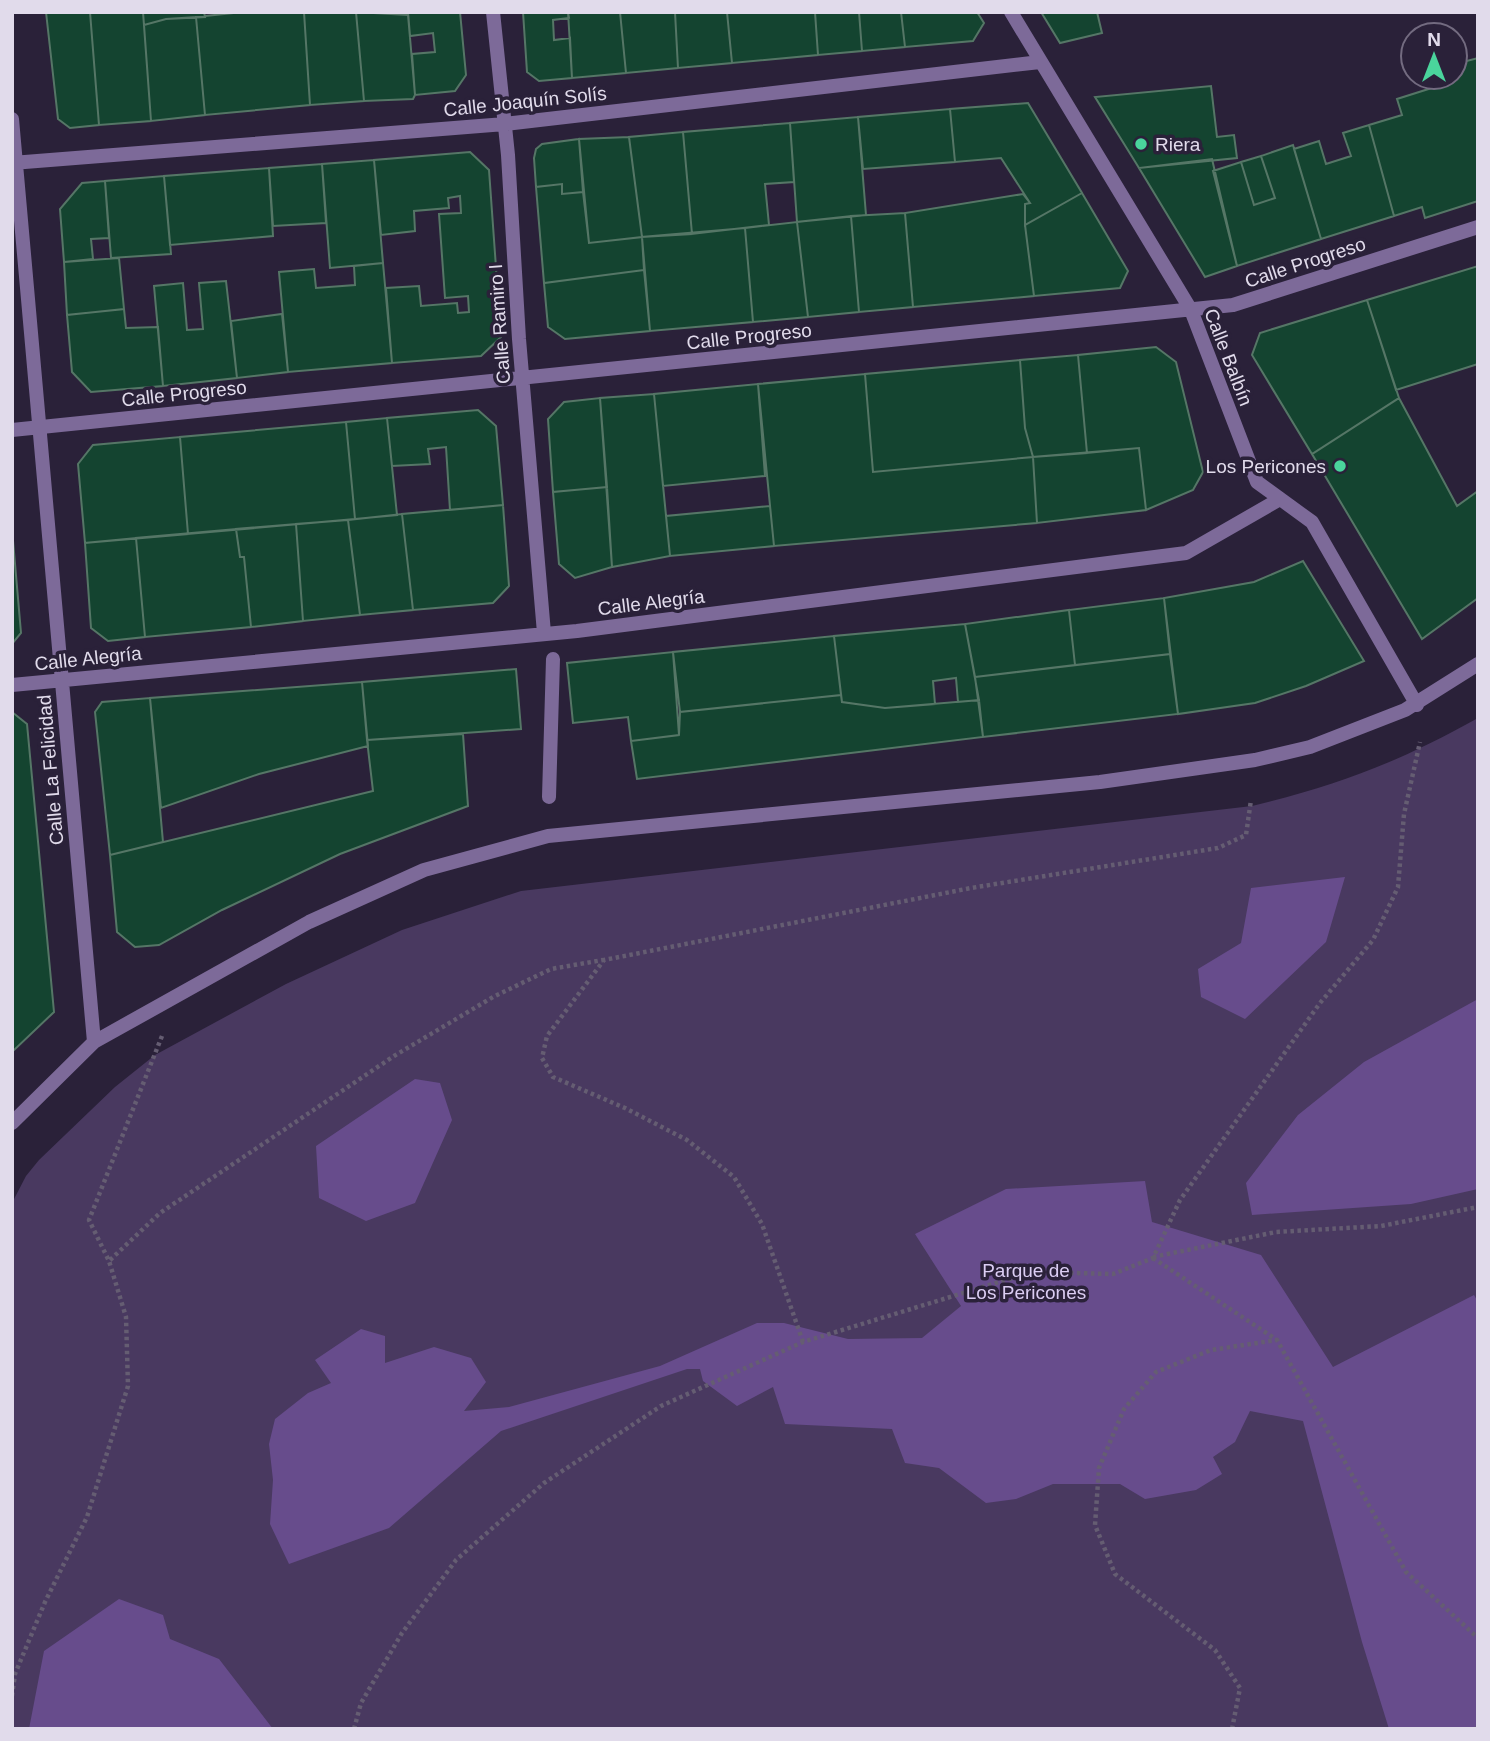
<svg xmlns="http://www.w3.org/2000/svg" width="1490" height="1741" font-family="Helvetica,sans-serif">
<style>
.green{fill:#493960}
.forest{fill:#674c8c}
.building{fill:#144430;stroke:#557666;stroke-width:2}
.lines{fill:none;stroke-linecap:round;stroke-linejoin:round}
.path{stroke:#655d72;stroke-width:4.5;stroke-dasharray:3.5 3.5;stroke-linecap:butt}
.pedestrian{stroke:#7d6a99;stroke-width:14}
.minor{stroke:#7d6a99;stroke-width:14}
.poi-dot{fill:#4ad49c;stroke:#2a2139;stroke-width:2.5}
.labels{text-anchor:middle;stroke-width:7;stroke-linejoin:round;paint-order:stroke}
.street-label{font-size:19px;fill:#e1dbeb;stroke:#2a2139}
.poi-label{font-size:19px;fill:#e1dbeb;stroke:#2a2139;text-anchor:start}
.park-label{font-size:19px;fill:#dbcdf3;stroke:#2a2139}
</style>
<rect width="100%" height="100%" fill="#2a2139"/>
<path class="green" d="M1478,718V1729H12V1203L26,1176L39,1160L115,1087L155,1055L286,984L402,930L521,891L1252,806C1339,785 1399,762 1478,718Z"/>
<path class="forest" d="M1345,877L1326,942L1245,1019L1201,997L1198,969L1241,943L1251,888Z
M1478,999V1189L1411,1204L1252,1215L1246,1183L1298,1115L1364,1062Z
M415,1079L440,1083L452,1120L415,1203L366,1221L319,1198L316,1146Z
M1145,1181L1152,1222L1261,1255L1333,1367L1474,1295L1478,1302V1729H1389L1362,1642L1303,1421L1250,1411L1235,1442L1213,1457L1222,1474L1196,1490L1145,1499L1120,1484H1053L1016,1499L986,1503L939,1468L905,1463L892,1429L785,1424L773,1387L737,1406L703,1381L700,1369H687L501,1431L389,1528L289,1564L270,1524L273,1480L269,1444L275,1419L308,1393L331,1383L315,1360L361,1329L385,1336V1363L434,1347L471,1358L486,1382L464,1411L509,1407L660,1366L757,1323H784L848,1339L922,1338L961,1306L915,1234L1006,1189Z
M119,1599L163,1615L170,1639L219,1659L273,1729H29L44,1651Z"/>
<path class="building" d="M46,12H90L99,125L70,128L58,119Z
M90,12H143L151,121L99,125Z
M143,12H204L205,17L166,19L144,25Z
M243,12H304L310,105L205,115L196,17Z
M304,12H356L364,101L310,105Z
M356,12L408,15L415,95L413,99L364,101Z
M408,12H460L466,75L455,91L415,95L412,54L435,52L433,33L410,36Z
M523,12H568L569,18L553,20L554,40L570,38L572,78L539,81L527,72Z
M568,12H620L626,73L572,78Z
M620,12H675L678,68L626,73Z
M675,12H727L732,63L678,68Z
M727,12H815L818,55L732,63Z
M815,12H859L862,51L818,55Z
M859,12H901L905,47L862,51Z
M901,12H977L984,23L973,41L905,47Z
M1041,12H1097L1102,33L1060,43Z
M196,17L205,115L151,121L144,25L166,19Z
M1478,58V201L1425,218L1422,207L1394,216L1369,125L1402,115L1397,99L1438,86L1436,77H1455V64Z
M1211,86L1217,137L1234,135L1237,158L1139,168L1095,97Z
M1028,103L1082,193L1025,225V204L1030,203L1001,158L955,162L950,109Z
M950,109L955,162L863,169L858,117Z
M858,117L866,215L797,222L790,123Z
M790,123L794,182L765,184L769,225L692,234L683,132Z
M1369,125L1394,216L1321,239L1294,149L1319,141L1326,164L1351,156L1343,133Z
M683,132L692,234L642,237L629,137Z
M629,137L642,237L589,243L579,139Z
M579,139L583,192L562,194V184L536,187L534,158L536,149L542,144Z
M1293,145L1321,239L1237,266L1213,171L1241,162L1254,205L1275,198L1261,156Z
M470,152L489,170L501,337L481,356L392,363L386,288L419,286L421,306L457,303L458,313L469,312L468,296L445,298L439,214L461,213L460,196L448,198L449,208L414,211L415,231L381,235L374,160Z
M1261,156L1275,198L1254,205L1241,162Z
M1212,159L1237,266L1205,277L1139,168Z
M374,160L383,263L330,268L322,164Z
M322,164L326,223L273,226L269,168Z
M269,168L273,236L170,245L164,176Z
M164,176L171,254L111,258L105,181Z
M105,181L109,238L91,239L93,259L64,262L60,209L82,183Z
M562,184V194L583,192L589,243L642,237L644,270L544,283L536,187Z
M1082,193L1128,271L1120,288L1034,296L1025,225Z
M1023,194L1030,203L1025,204V225L1034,296L913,307L905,213Z
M905,213L913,307L859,312L851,216Z
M851,216L859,312L808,317L797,222Z
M797,222L808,317L753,322L745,228Z
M745,228L753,322L650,331L642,237Z
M119,258L124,309L67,315L64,262Z
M383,263L392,363L288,372L279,272L314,269L316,288L355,285L354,266Z
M1478,266V364L1396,390L1367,300Z
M644,270L650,331L565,339L548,327L544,283Z
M226,281L237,378L163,386L154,286L183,283L187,330L203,329L199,283Z
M1367,300L1399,398L1312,454L1252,355L1260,333Z
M124,309L126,328L158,327L163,386L91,392L72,372L67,315Z
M282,314L288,372L237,378L231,321Z
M1156,347L1176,362L1203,472L1193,490L1146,510L1139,448L1087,453L1078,355Z
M1078,355L1087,453L1033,457L1025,428L1020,360Z
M1020,360L1025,428L1033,457L873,472L865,374Z
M865,374L873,472L1033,457L1037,523L774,546L758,384Z
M758,384L765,476L663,486L654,394Z
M654,394L670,556L612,567L600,398Z
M600,398L607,487L553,492L548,419L564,402Z
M1399,398L1457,506L1478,491V598L1422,639L1312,454Z
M478,410L496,426L503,505L450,510L446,447L428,449L430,464L392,466L387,418Z
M387,418L397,515L355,519L346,422Z
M346,422L355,519L188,534L180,437Z
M180,437L188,534L85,543L78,464L93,445Z
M1139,448L1146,510L1037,523L1033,457Z
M607,487L612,567L575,578L559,564L553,492Z
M503,505L509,586L493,603L413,610L402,514Z
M770,506L774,546L670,556L666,516Z
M402,514L413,610L360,615L348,520Z
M348,520L360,615L303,621L296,524Z
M296,524L303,621L251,627L244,557H240L236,529Z
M12,529L21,633L12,644Z
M236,529L240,557H244L251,627L145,637L136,538Z
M136,538L145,637L108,641L91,628L85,543Z
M1303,561L1364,661L1306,686L1255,703L1178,714L1164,598L1254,582Z
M1164,598L1170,654L1075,665L1069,610Z
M1069,610L1075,665L975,677L965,624Z
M965,624L979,700L958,702L956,678L933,681L935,704L885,708L842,702L834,636Z
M834,636L841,695L680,712L673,652Z
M673,652L679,735L631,741L628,717L573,723L567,663Z
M1170,654L1178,714L983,737L975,677Z
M516,669L521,729L367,740L362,682Z
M362,682L368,746L259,774L161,808L150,698Z
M841,695L842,702L885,708L979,700L983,737L637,779L631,741L679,735L680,712Z
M150,698L163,842L110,855L95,712L102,702Z
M12,712L27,724L54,1012L12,1052Z
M463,734L468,806L340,854L222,910L159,945L135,947L117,932L110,855L373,791L367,740Z"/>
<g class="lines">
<path class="path" d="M162,1036L89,1220L109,1261L160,1213L394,1056L493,997L551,969L603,960
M1153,1257L1276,1232L1381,1226L1478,1207
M1153,1258L1277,1340L1406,1572L1478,1638
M803,1342L762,1224L734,1177L687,1140L625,1108L553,1077L542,1058L547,1036L604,960L971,888L1218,848L1246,835L1251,800
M12,1696L15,1674L45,1602L87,1517L128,1386L126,1317L109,1261
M354,1729L361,1703L402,1633L456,1560L544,1483L661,1406L803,1342L1032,1272L1113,1274L1153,1258L1180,1200L1320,1003L1373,940L1398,887L1404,814L1420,742
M1232,1729L1240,1688L1215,1650L1115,1574L1095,1525L1099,1468L1124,1409L1156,1372L1211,1350L1277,1340
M1475,1729L1478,1728"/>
<path class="pedestrian" d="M549,797L553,659"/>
<path class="minor" d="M493,12L508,155L519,339L544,633
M1011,12L1191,310L1257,482L1312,522L1417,705
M12,119L94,1042
M12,163L505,124L1040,62
M12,430L1233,305L1478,227
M12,685L577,631L1186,553L1280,499
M12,1123L94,1042L309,922L424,870L548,836L1100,782L1255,760L1310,747L1405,710L1478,664"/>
</g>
<g class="poi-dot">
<circle cx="1141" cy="144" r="7"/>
<circle cx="1340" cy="466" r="7"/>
</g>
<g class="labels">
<g class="street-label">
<text transform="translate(525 101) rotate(-6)" y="7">Calle Joaquín Solís</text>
<text transform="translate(1305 262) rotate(-18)" y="7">Calle Progreso</text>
<text transform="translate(499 324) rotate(-94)" y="7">Calle Ramiro I</text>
<text transform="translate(749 336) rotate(-6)" y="7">Calle Progreso</text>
<text transform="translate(1229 357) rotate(69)" y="7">Calle Balbín</text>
<text transform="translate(184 393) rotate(-6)" y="7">Calle Progreso</text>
<text transform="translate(651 602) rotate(-7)" y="7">Calle Alegría</text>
<text transform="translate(88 658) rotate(-6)" y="7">Calle Alegría</text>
<text transform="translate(50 770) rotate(-95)" y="7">Calle La Felicidad</text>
</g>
<g class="poi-label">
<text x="1155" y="151">Riera</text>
<text x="1326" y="473" text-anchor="end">Los Pericones</text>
</g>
<g class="park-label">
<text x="1026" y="1277">Parque de<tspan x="1026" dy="22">Los Pericones</tspan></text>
</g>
</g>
<rect width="1490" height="1741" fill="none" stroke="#e1dbeb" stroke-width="28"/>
<g transform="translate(1434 56)"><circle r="33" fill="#2a2139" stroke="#736b80" stroke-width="2"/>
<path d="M0-5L12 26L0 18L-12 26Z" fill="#4ad49c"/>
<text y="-10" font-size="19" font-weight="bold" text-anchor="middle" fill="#e1dbeb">N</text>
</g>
</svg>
